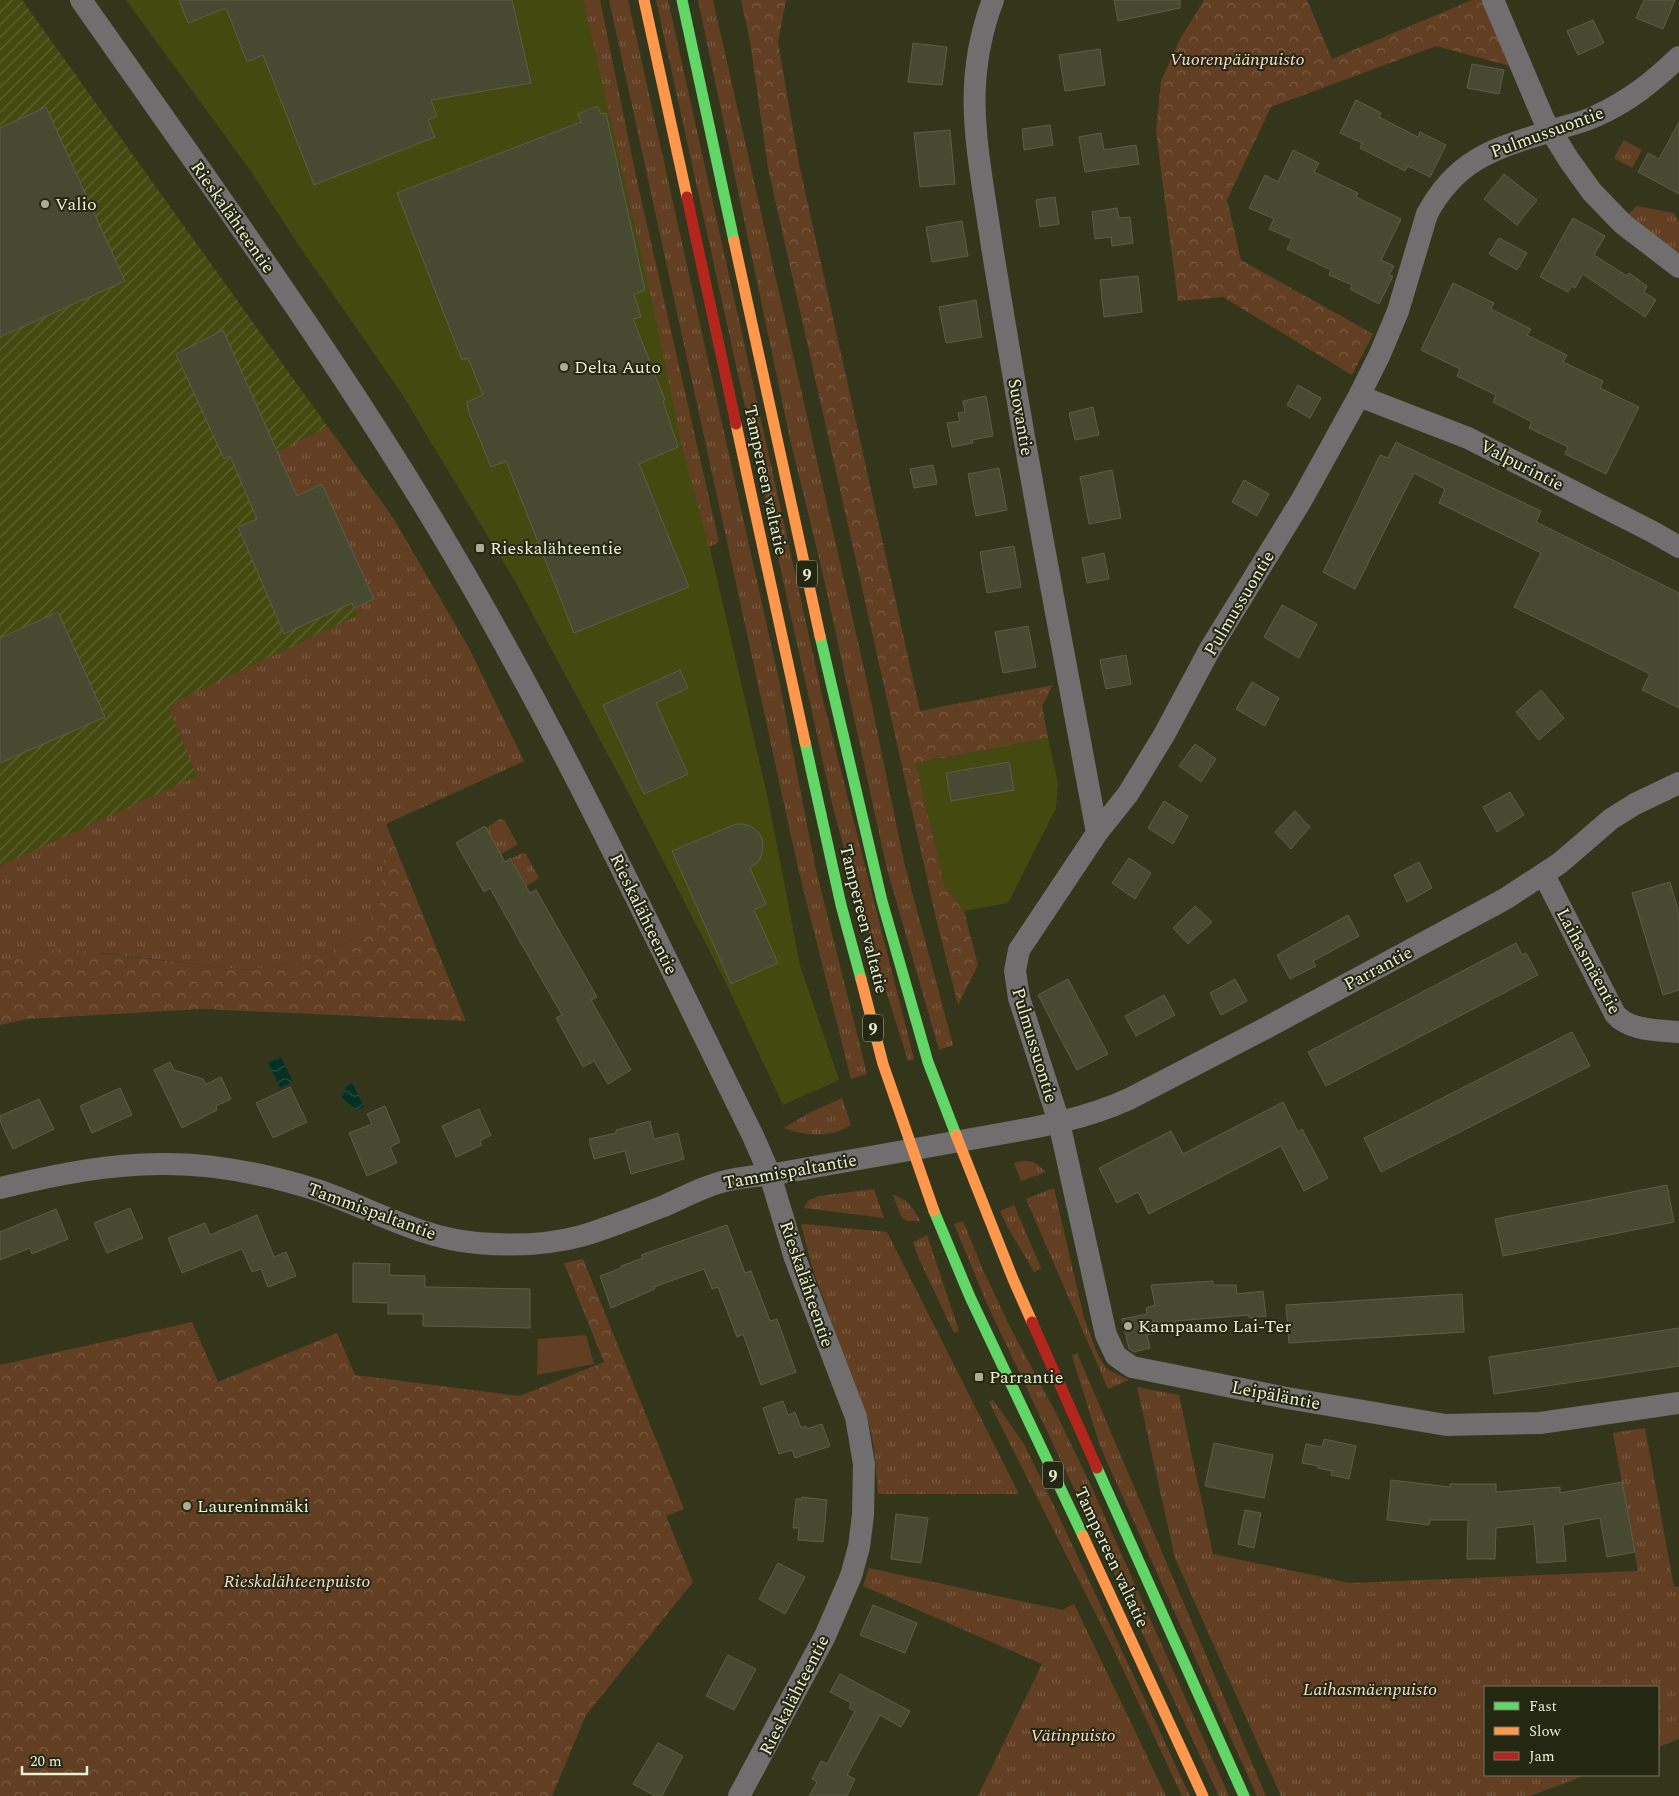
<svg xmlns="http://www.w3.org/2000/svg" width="1679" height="1796" font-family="Spectral,serif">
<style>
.built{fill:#444910}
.industrial{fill:url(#industrial-furrows)}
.grass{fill:url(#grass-tufts)}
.forest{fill:url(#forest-crowns)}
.garden{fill:#623f23}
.water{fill:url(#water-waves)}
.building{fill:#474a31;stroke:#5c5e47}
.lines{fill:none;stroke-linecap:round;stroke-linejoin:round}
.street{stroke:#706e6e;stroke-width:22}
.fast{stroke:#63d668;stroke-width:11}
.slow{stroke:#ff974d;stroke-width:11}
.jam{stroke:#b3261e;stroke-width:11}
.poi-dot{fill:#abae93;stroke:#242712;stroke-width:2}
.labels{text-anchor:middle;stroke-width:4;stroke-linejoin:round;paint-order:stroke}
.shield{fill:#242712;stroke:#afb39a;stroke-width:1}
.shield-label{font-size:16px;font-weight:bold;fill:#ebefd4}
.park-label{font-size:18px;font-style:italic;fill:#fad8c3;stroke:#242712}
.street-label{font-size:18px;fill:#ebefd4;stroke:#242712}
.poi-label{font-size:18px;fill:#ebefd4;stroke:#242712;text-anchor:start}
</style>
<defs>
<pattern id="industrial-furrows" width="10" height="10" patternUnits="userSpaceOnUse" patternTransform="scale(1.25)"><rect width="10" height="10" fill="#444910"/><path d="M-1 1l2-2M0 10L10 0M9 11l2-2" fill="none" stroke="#5f6432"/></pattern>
<pattern id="grass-tufts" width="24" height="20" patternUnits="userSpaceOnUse" patternTransform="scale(1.25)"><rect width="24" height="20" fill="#623f23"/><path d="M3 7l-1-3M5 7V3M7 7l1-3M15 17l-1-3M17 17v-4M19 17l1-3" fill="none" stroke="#795b42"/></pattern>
<pattern id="forest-crowns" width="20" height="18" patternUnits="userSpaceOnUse" patternTransform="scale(1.25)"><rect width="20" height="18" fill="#623f23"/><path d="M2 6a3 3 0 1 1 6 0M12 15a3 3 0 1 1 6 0" fill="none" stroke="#795b42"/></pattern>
<pattern id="water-waves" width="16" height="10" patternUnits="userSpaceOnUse" patternTransform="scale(1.25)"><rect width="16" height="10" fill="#053024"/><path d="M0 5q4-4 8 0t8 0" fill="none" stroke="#2a4e43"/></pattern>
</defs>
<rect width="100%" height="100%" fill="#34361b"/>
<path class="built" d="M126,0H583L768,799L800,965L839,1080L783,1105L724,979L629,794L516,583L400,391L300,247L250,170Z
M1048,738L1058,783L1056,808L1008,903L964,911L945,887L916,763Z"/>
<path class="industrial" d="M0,0H22L393,518L470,650L0,913Z"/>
<path class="grass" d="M583,0H600L637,181L719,542L709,547L682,446L654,310Z
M609,0H628L779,680L815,866L867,1074L851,1079L798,868Z
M656,0H668L824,704L914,1059L908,1061L864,919L833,808Z
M698,0H713L867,682L904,862L953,1045L939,1050L886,865L822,570L790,439Z
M1624,140L1642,150L1632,168L1614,158Z
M1637,206L1674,213L1679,221V251L1677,253L1628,214Z
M328,427L393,518L470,650L524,761L386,824L385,852L379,907L354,939L312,961L247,970L102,953L23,955L0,966V866L197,776L170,712L175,702L359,615L354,608L373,599L322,485L303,493L299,500L277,452Z
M500,819L505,821L517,843V845L501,854L486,828Z
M522,853L526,854L539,878L526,886L511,859Z
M842,1098L851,1125C832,1138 805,1136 784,1128L807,1114Z
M1024,1161L1034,1162L1046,1172L1021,1181L1014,1163Z
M1054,1188L1084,1318L1098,1355L1107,1369L1129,1380L1108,1389L1026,1199Z
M874,1189L884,1218L804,1208L809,1200L819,1196Z
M893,1195C907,1199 914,1208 920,1221H908L902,1218Z
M1014,1205L1041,1268L1034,1272C1023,1251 1009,1233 1000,1211Z
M963,1221L983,1270L1013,1333L1059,1419L1092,1488L1229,1796H1219L988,1306L954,1224Z
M804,1224L887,1232L1019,1494H878L874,1447L869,1425L812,1267L801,1225Z
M927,1235L959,1331L954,1333L919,1259L913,1242Z
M1077,1353L1266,1796H1257L1100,1446L1072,1356Z
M1137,1387L1179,1395L1213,1554L1350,1583L1638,1571L1613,1433L1645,1428L1674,1587L1679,1586V1739L1658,1747V1687H1485V1775H1586L1530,1796H1281L1175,1558Z
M993,1400L1024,1444L1045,1487L1190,1796H1182L1114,1650L989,1402Z
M869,1568L1062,1610L1074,1604L1166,1796H978L1042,1664L863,1586Z"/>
<path class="forest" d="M741,0H786L778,42L799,164L920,711L1053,685L1042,706L1048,738L916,763L945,887L964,911L978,965L958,1005L936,918L768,168L750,41Z
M1204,0H1307L1332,59L1472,0H1484L1510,66L1436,46L1271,107L1227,200L1241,260L1373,334L1352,375L1223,297L1178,301L1156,131L1161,81L1179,41Z
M386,824L466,1021L203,1009L27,1019L0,1025V966L23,955L62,949L247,970L312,961L354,939L379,907L385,852Z
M583,1259L684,1509L666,1516L693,1582L586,1715L552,1796H0V1365L192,1322L218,1382L337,1333L355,1375L520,1396L604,1362L564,1263Z"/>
<path class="garden" d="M586,1335L594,1364L537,1375L538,1339Z"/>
<path class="water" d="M281,1057L293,1082L280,1088L268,1063Z
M352,1083L364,1107L356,1110L342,1098L346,1086Z"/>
<path class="building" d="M179,0H512L531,83L431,100L437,116L428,120L435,137L314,185L263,55L247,62L226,8L188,23Z
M1114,0H1180V8L1118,21Z
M1644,0H1675L1663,29L1636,18Z
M1593,20L1604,43L1578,55L1567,31Z
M913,43L947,47L942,85L908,82Z
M1100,49L1105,85L1065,91L1059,55Z
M1472,64L1504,70L1499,94L1467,88Z
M1356,100L1381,113L1379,117L1418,137L1420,132L1446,145L1430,177L1408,166L1405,171L1360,148L1362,143L1340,133Z
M597,106L601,114L606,113L645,290L634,294L641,317L633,319L665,400L663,401L678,447L639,464L689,587L574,633L506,461L491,467L469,413L467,402L483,395L468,358L462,360L397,193L581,122L578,114Z
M46,107L125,281L0,337V128Z
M1679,122V194L1638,172L1648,153L1659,159Z
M1050,125L1053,145L1024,150L1022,129Z
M950,130L955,184L920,187L914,133Z
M1101,133L1104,150L1136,145L1139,164L1085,172L1079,137Z
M1293,150L1319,163L1314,172L1358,193L1356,197L1401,219L1381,260L1394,266L1389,275L1393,276L1379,304L1350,289L1352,285L1329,275L1331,270L1287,249L1292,239L1269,229L1274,219L1249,208L1265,175L1278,182Z
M1504,174L1537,200L1517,225L1484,199Z
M1055,197L1059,224L1040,227L1036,200Z
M1117,208L1119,218L1130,217L1133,243L1112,246L1111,237L1095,239L1092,212Z
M1573,218L1605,236L1594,255L1627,276L1629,273L1647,286L1644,292L1656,300L1645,317L1583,274L1575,288L1572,286L1568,292L1540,277Z
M962,221L968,256L932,262L926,227Z
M1499,238L1527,253L1517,270L1489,254Z
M1138,276L1142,312L1104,317L1100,280Z
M1453,283L1494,303L1491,309L1531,329L1527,335L1567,355L1563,362L1603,381L1600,388L1639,407L1606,474L1565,454L1568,447L1529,428L1532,422L1493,402L1496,395L1457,376L1460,369L1421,350Z
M976,300L982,337L946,343L939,307Z
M223,330L297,496L322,484L374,599L354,608L352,603L284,634L238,527L257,519L230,456L224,459L176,354Z
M1298,385L1321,398L1310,418L1287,405Z
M986,396L993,436L972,440L973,443L952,447L947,423L960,421L958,413L965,412L963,401Z
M1093,407L1099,435L1075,440L1069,413Z
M1396,442L1541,511L1536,522L1679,593V708L1642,690L1650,674L1514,607L1541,553L1439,503L1445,489L1414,473L1355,589L1323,572L1380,455L1388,458Z
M933,465L937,484L914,488L910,469Z
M999,468L1007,510L976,516L968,474Z
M1112,470L1121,518L1089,524L1080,477Z
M1244,480L1269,494L1257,516L1232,502Z
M1014,546L1021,587L987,593L980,552Z
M1104,553L1109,579L1087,583L1082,558Z
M1282,605L1317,624L1299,658L1264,637Z
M58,612L105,717L0,763V638Z
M1028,626L1036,667L1003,673L995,632Z
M1126,655L1131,684L1106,689L1100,660Z
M680,670L688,688L656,703L688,774L644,794L603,705Z
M1252,682L1279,698L1265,726L1236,709Z
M1541,690L1564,718L1539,740L1516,712Z
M1195,744L1216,759L1201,782L1179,766Z
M1009,762L1014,790L951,801L946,773Z
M1510,792L1524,815L1497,832L1483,807Z
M1164,801L1188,816L1173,844L1148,828Z
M1295,811L1310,827L1291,849L1275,832Z
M736,824H744L752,827L758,832L762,838L763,846L762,854L759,861L750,868L766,904L754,910L778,963L731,984L672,851Z
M485,826L505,862L510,858L530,893L536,890L597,997L591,1000L631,1070L608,1084L594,1061L583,1067L556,1018L562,1015L522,945L490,888L484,892L456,843Z
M1129,858L1151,873L1135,899L1112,883Z
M1419,862L1432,888L1407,902L1394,875Z
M1670,882L1679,913V990L1663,995L1632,893Z
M1195,906L1212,922L1188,944L1173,928Z
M1348,915L1359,936L1313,961L1316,966L1290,979L1277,955Z
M1516,943L1522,955L1526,953L1538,975L1326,1086L1308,1052Z
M1068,979L1108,1054L1077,1070L1038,995Z
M1235,979L1247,1001L1221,1015L1210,993Z
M1164,995L1175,1015L1136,1036L1125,1016Z
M1572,1032L1590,1066L1381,1172L1364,1138Z
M170,1062L174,1070L203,1079L206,1084L221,1077L231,1099L216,1106L217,1110L182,1128L154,1070Z
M290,1087L307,1122L273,1138L256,1103Z
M120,1088L132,1115L92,1133L80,1106Z
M39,1099L54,1129L13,1149L0,1121V1116Z
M1283,1102L1298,1132L1302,1129L1328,1178L1304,1191L1281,1146L1149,1214L1138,1192L1117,1203L1099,1168L1171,1131L1183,1154Z
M385,1106L400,1142L390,1147L397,1163L367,1176L349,1133L372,1124L367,1114Z
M479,1109L491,1135L480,1141L482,1145L456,1157L442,1126Z
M650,1121L654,1139L678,1133L684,1159L631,1174L625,1151L594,1159L589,1139L616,1133V1130Z
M1667,1185L1674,1222L1503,1256L1495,1219Z
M130,1208L143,1238L107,1253L94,1223Z
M56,1209L68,1239L32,1254L30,1248L0,1260V1232Z
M257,1215L274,1257L286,1252L296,1276L268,1287L261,1269L252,1272L242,1249L182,1273L168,1238L205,1223L210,1235Z
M727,1225L745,1273L751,1271L770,1321L777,1319L796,1372L761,1385L743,1334L737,1337L718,1287L712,1289L704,1269L654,1287L655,1289L611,1308L600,1276L621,1268V1266L643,1258L641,1255Z
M353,1263L390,1264L389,1275L425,1276V1287L530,1289V1328L423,1326V1314H388V1303L353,1302Z
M1213,1281V1285H1236L1237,1294L1263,1291L1266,1316L1249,1318V1315L1175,1321L1177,1328L1147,1335L1150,1348L1134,1352L1129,1349L1122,1319L1147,1314L1146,1308L1155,1305L1151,1285Z
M1462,1294L1464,1332L1289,1343L1286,1305Z
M1679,1328V1366L1494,1394L1489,1357Z
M783,1401L788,1415L795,1412L801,1428L806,1426L807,1429L822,1424L830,1446L795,1458L792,1450L779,1454L763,1408Z
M1324,1439L1356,1446L1349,1479L1331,1475L1332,1471L1318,1468V1466L1302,1463L1306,1444L1322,1447Z
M1214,1443L1273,1455L1264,1498L1205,1486Z
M1391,1480L1450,1487V1484H1496V1492L1560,1487V1493L1622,1482L1635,1552L1607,1557L1600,1518L1563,1525L1566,1561L1537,1563L1534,1524L1496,1528L1495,1559H1467L1468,1520H1430L1429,1525L1387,1520Z
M802,1497L827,1500L823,1542L798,1540L799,1528H793L796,1499H802Z
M1245,1510L1261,1513L1254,1548L1238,1544Z
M896,1514L928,1518L921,1563L891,1559Z
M778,1563L805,1577L785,1614L759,1599Z
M873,1605L917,1623L905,1653L860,1635Z
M728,1655L756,1669L734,1710L706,1696Z
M840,1674L910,1711L901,1727L880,1715L847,1775L855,1779L847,1796H809L817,1782L812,1779L821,1761L827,1764L855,1711L849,1708L851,1703L830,1692Z
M658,1743L683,1756L662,1796H655L633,1784Z"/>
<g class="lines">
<path class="street" d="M81,0C209,183 342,364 455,557C565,745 657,941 753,1136L770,1175L795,1258L856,1417L864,1464L863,1515L859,1547L851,1576L825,1636L739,1796
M993,0C964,76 975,136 987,214C995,267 1004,320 1013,373C1039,527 1069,680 1097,833
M1493,0L1544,120L1569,160L1592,192L1623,224L1679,267
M1679,57C1653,82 1629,101 1596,116C1586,121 1574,124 1563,127C1503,147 1460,153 1427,214L1398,311L1380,354L1359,396L1301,501L1210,649L1164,735L1128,794L1097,833L1019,950L1015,971L1019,998L1059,1122L1106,1335L1116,1356L1132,1367L1287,1398L1446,1425L1540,1423L1679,1403
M1359,396L1468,438L1653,532L1679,547
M1544,875L1615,1014C1629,1031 1658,1030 1679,1032
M0,1188C55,1175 111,1163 167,1164C217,1164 269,1175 317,1190C370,1208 419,1238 477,1243C511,1246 548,1245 581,1236C609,1228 637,1216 664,1206C686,1196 710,1183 735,1179C750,1176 766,1175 781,1173C846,1161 911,1150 977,1138C1028,1129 1081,1121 1129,1099L1266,1028L1505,899L1560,863L1611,819L1635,804L1679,783"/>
<path class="fast" d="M682,0L734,241
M820,636L882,901L928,1062L956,1135
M805,742L841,905L861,979
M934,1211L970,1297L1083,1536
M1097,1468L1244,1796"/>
<path class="slow" d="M644,0L687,197
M734,241L820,636
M736,424L805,742
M861,979L883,1064L934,1211
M956,1135L1013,1279L1032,1322
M1083,1536L1203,1796"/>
<path class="jam" d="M687,197L736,424
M1032,1322L1097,1468"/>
</g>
<g class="poi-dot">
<circle cx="45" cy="204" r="5"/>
<circle cx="564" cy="367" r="5"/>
<rect x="475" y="543" width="10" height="10" rx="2.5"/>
<circle cx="1128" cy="1326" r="5"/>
<rect x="974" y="1372" width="10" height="10" rx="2.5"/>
<circle cx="187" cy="1506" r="5"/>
</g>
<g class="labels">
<g class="shield">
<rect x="797" y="560.5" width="20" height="27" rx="4"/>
<rect x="863" y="1014.5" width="20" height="27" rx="4"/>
<rect x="1043" y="1461.5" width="20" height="27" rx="4"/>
</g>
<g class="shield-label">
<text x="807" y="580">9</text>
<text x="873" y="1034">9</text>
<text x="1053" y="1481">9</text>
</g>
<g class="park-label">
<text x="1237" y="65">Vuorenpäänpuisto</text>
<text x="297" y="1587">Rieskalähteenpuisto</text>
<text x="1370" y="1695">Laihasmäenpuisto</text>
<text x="1073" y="1741">Vätinpuisto</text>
</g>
<g class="street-label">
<text transform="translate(1547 132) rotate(-20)" y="6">Pulmussuontie</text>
<text transform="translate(233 217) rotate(55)" y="6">Rieskalähteentie</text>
<text transform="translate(1021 417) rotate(80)" y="6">Suovantie</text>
<text transform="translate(1522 465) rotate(27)" y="6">Valpurintie</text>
<text transform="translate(766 480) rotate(78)" y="6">Tampereen valtatie</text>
<text transform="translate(1239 603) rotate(-59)" y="6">Pulmussuontie</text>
<text transform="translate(644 914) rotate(64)" y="6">Rieskalähteentie</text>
<text transform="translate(864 919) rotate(76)" y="6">Tampereen valtatie</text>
<text transform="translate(1589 961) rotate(62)" y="6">Laihasmäentie</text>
<text transform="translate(1378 968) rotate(-28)" y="6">Parrantie</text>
<text transform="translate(1035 1045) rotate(73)" y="6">Pulmussuontie</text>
<text transform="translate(790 1171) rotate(-10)" y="6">Tammispaltantie</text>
<text transform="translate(372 1211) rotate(20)" y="6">Tammispaltantie</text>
<text transform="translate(807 1284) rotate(71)" y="6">Rieskalähteentie</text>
<text transform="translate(1276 1395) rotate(11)" y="6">Leipäläntie</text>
<text transform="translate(1112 1557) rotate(65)" y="6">Tampereen valtatie</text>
<text transform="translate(794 1695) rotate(-63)" y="6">Rieskalähteentie</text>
</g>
<g class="poi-label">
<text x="55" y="210">Valio</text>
<text x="574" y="373">Delta Auto</text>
<text x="490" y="554">Rieskalähteentie</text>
<text x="1138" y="1332">Kampaamo Lai-Ter</text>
<text x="989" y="1383">Parrantie</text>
<text x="197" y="1512">Laureninmäki</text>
</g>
</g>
<rect x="1484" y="1686" width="175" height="90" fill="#242712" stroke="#747760"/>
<rect x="1494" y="1702" width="25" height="8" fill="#63d668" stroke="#747760"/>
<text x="1529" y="1711" font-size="15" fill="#ebefd4">Fast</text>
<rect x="1494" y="1727" width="25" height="8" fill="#ff974d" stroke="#747760"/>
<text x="1529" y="1736" font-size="15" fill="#ebefd4">Slow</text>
<rect x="1494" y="1752" width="25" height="8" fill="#b3261e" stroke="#747760"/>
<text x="1529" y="1761" font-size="15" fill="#ebefd4">Jam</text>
<path d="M22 1766v8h65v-8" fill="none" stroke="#ebefd4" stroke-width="2.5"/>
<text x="30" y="1766" font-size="15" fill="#ebefd4" stroke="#242712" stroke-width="4" paint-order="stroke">20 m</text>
</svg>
